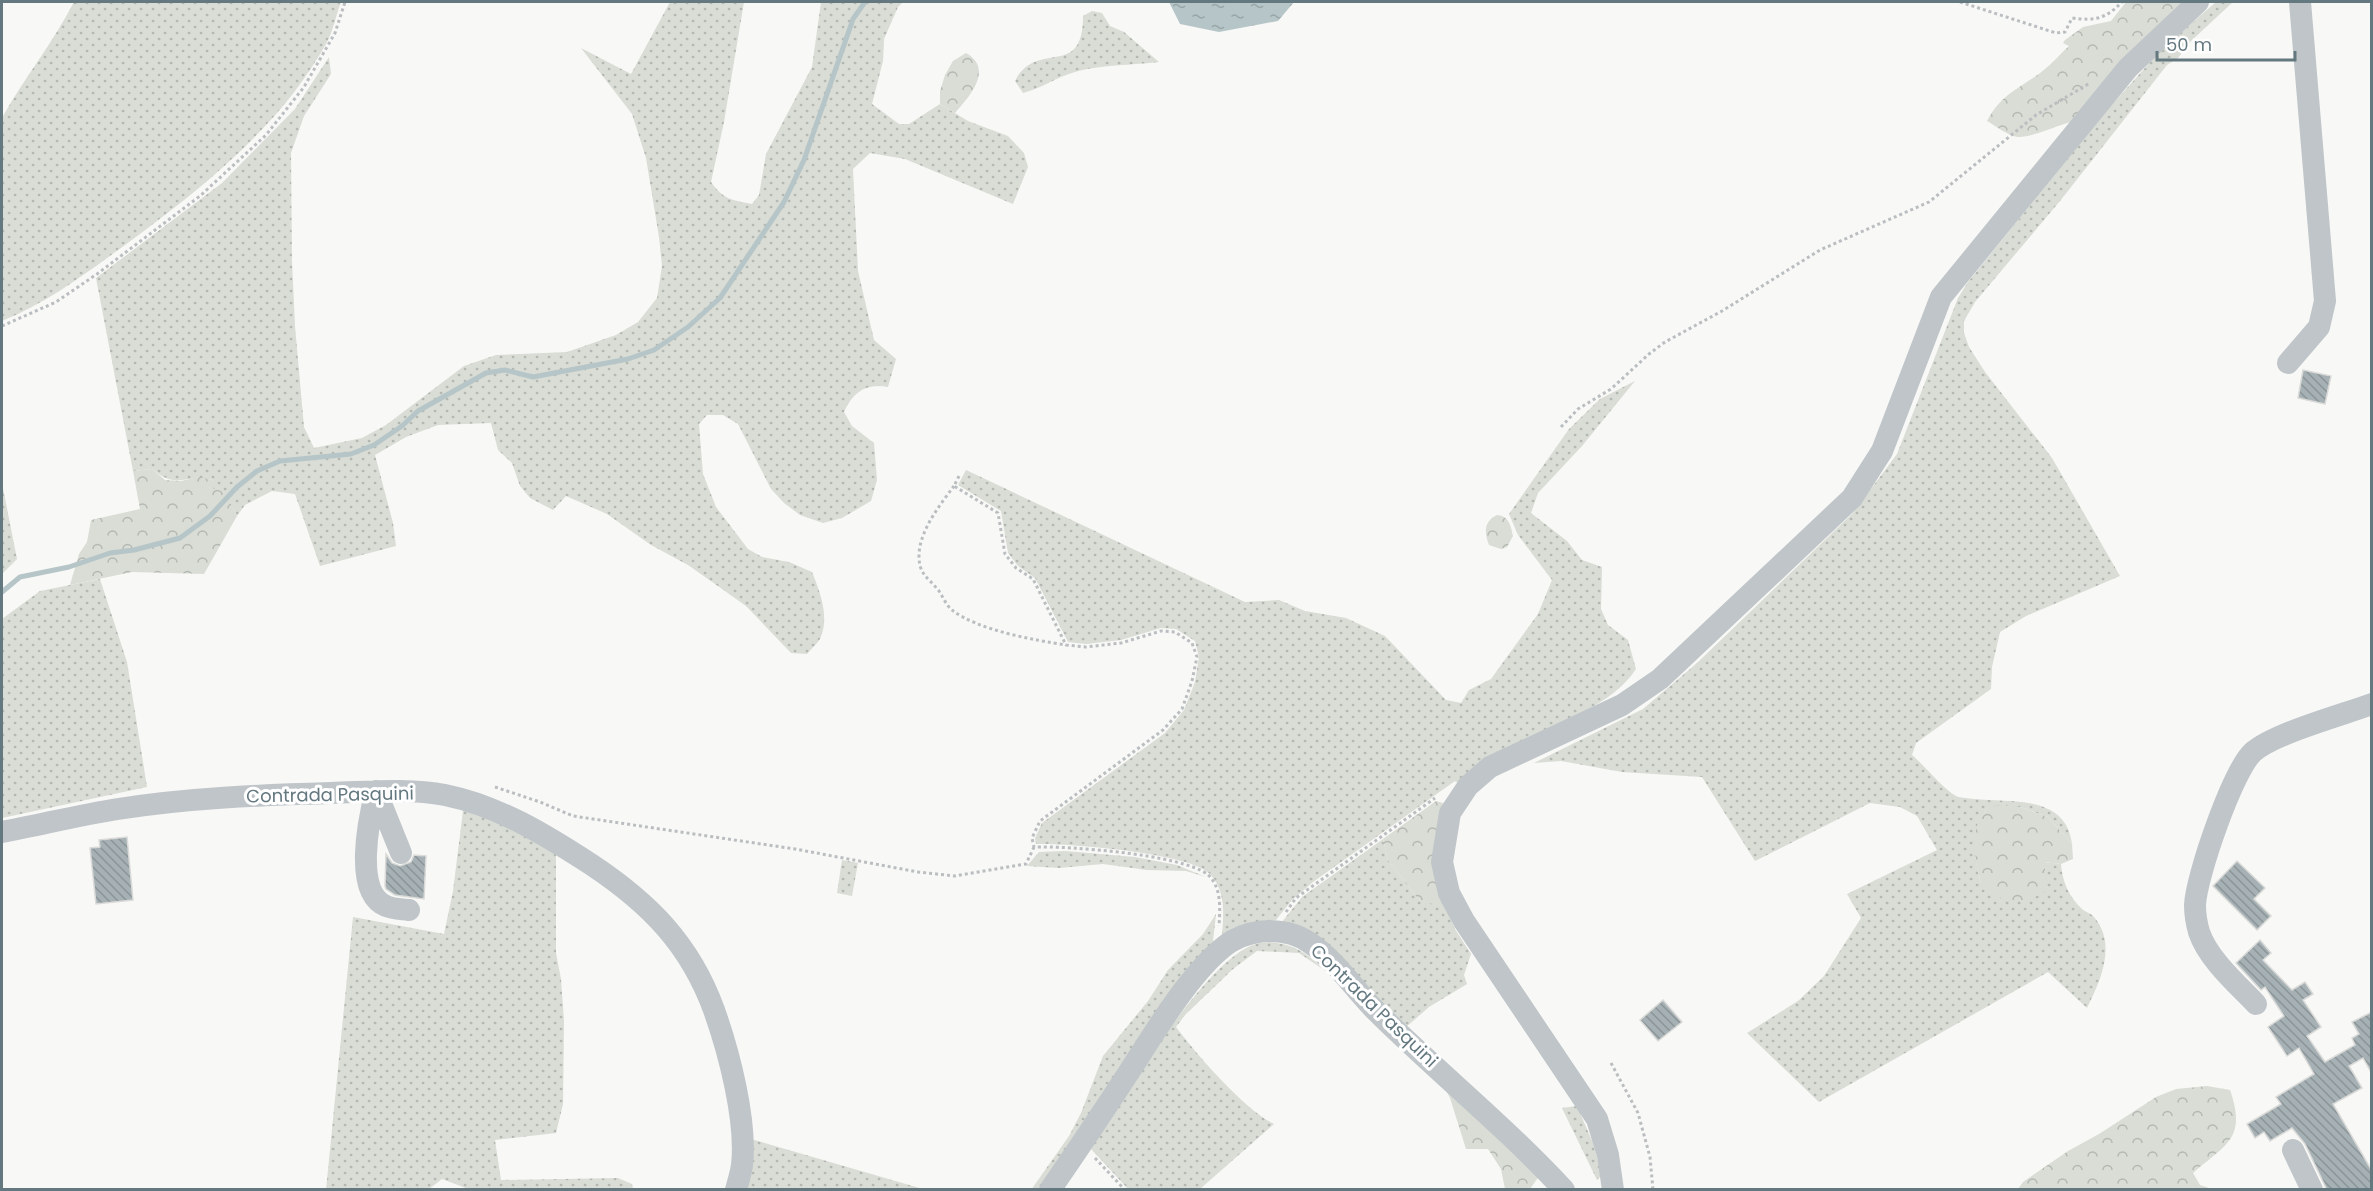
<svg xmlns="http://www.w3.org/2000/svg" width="2373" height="1191" font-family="Poppins,sans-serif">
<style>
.grass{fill:url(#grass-dots)}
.forest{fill:url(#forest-crowns)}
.water{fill:url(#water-ripples)}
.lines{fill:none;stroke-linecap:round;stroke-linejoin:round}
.stream{stroke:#b6c5c7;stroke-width:5}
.building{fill:url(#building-back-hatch);stroke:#dadad8;stroke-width:1.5}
.path{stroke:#babec0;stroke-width:3;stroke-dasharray:3 3;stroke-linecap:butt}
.minor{stroke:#bfc5c8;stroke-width:22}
.labels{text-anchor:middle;stroke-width:6;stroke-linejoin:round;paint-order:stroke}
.street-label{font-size:18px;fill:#647880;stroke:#fff}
</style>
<defs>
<pattern id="grass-dots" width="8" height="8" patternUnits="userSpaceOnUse" patternTransform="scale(1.5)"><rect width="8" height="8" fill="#d9ddd5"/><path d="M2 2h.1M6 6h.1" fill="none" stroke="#b4b8b2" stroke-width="1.8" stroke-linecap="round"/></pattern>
<pattern id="forest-crowns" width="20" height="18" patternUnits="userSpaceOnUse" patternTransform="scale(1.5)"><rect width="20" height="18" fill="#d9ddd5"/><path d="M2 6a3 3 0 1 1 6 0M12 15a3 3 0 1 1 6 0" fill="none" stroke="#b4b8b2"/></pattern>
<pattern id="water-ripples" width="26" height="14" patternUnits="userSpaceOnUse" patternTransform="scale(1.5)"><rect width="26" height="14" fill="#b6c5c7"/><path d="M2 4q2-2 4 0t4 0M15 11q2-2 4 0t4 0" fill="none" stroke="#98a5a7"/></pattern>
<pattern id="building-back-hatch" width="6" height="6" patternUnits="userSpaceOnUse" patternTransform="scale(1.5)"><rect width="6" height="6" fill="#a6b1b5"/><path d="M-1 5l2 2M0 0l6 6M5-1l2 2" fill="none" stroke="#8b9598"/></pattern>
</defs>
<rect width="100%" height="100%" fill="#f8f8f6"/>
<path class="grass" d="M74,2H341C336,15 333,32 326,44C279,128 201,189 125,245C85,274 47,303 2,321V118C24,78 53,43 74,2Z
M670,2H744L724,122L711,182C723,199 731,200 752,204L759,195L766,154L812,67L821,2H903L898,7L884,39L883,61L872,104L899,124H909L940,104L968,121L1008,136L1024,153L1028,167L1013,204L905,159L870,153L853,169L858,271L874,340L896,359L888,387C866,383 853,392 844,412L852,426L874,443L877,480L871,501L842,518L823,523L800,515L784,503L771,489L738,424L723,415H707L699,424L703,474L716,507L748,549L762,557L789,562L812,572C820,592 830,617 820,639C817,644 811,649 807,654L791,653L746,606L715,584L688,565L651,545L607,514L566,496L553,510L530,498L520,486L512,463L498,450L491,423L438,425L406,437L375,455L393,523L396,546L320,566L295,494L272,491L245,505L237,516C230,501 224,490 207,487L213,480C185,473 178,491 152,469L133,471L96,278L222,183L295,109L329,57L331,74L304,116L291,153L292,262L295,326L304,427L314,448L362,438L386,425L464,366L496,355L567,352L616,335L638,322L657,298L662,266L659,237L646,158L632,114L581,48L631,74Z
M2216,2H2233L2191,41L2178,58L2167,65L2060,201L1975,302L1964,321V333L1969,347L1985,372L2052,458L2120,576L2026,616L2000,632L1992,667L1991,689L1916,743L1912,755C1925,766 1941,787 1956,796C1960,798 1969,798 1974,799C2011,803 2066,794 2072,844L2048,817L2020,807L1987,808C1971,836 1973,852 1981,883L2044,875V862L2061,864C2062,881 2069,897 2082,909C2085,912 2091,913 2094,917C2117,944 2101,980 2087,1008L2048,972L1819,1102L1747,1033L1798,1001L1824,976L1861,918L1847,894L1937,850L1917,816L1900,807L1870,803L1755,861L1702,777L1622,772L1561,761L1534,763L1643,709L1697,663L1853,513L1897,454L1958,298L1968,282L2109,108L2162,49Z
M1092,11L1102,13L1110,26L1124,32L1159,62C1134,65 1097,65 1075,72C1056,77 1043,88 1023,93L1015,81C1037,38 1083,81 1083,16Z
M1635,381L1582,446L1538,493L1531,513L1567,541L1582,560L1602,567L1601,609L1608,625L1628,640L1636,669C1611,707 1559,721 1520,742C1499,754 1478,769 1458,783L1455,781L1313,882L1292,900L1276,920L1255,927L1221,944C1223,921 1228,893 1210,874C1191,853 1067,843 1036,844L1035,838L1042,823L1165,733L1184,710L1195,682L1199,657L1195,641L1176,629L1161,628L1121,640L1086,644L1068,642L1035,578L1018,566L1008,553L1001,511L958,485L966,470L1245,602L1279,600L1305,611L1346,618L1385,636L1446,700L1461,703L1469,690L1491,679L1538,614L1552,580L1518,535L1509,514L1569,429L1600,399Z
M2,483L17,559L2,574Z
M100,579L127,662L147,787L2,818V619L40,591Z
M464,803L556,852V953L561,979L564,1021L563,1104L556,1133L495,1140L501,1180L618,1178L632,1184L633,1189L471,1190L442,1179L429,1189L326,1190L353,917L444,934L453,891Z
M1383,839L1388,860L1418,899L1444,903L1455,929L1471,954L1464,975L1467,984L1429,1007L1405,1028L1281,923L1302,897Z
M1065,851L1135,857L1177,865L1206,877L1186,871L1147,870L1103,864L1059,868L1027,866L1039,852Z
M842,860L858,863L852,896L837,893Z
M1216,914L1212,950L1044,1189L1031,1190L1069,1136L1081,1113L1103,1056L1148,1001L1168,970L1203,934Z
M1270,942C1298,945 1307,954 1327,972L1299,953L1257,951L1233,969L1185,1015L1176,1027C1196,1054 1245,1110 1274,1124L1200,1189H1128L1091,1149C1122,1101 1204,959 1256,944C1261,942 1266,943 1270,942Z
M1577,1106L1593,1143L1602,1175L1597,1180L1562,1108Z
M751,1139L923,1189L745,1190Z"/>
<path class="forest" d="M2126,2H2185L2070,122C2057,126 2029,138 2018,137C2008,136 1996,126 1987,121C2002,92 2022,88 2045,69C2054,62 2061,53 2069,46L2063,43L2065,40L2083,27L2111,21Z
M966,53C994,69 970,96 955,113L940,104V91L945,75L953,61Z
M152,469L165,480L181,481L199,477L213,480L208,487L225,492L237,516L204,574L132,572L70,585L79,554L87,542L91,520L140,509L133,471Z
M1497,515C1509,516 1511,526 1513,536L1507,547L1501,549L1489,545C1484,532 1484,521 1497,515Z
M1436,801L1443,803L1437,834L1444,903L1432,904L1418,899L1388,860L1383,839Z
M2003,804L2020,807L2048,817L2072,844L2073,859L2061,864L2045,862V891L2028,901H2011L1992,895L1981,883L1976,863L1974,843L1977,825L1987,808Z
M1439,1076L1542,1172L1530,1189H1505L1501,1169L1488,1149H1466L1450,1098Z
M2207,1086L2230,1090C2247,1139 2226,1144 2193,1173L2200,1185L2212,1189H2018L2023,1182L2068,1151L2099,1134L2156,1097L2176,1089Z"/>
<path class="water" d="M1169,2H1294L1278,21L1219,32L1180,24Z"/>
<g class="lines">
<path class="stream" d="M2,592L20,577L69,567L110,553L134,550L180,538L210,516L237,487L257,471L280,461L351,454L374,445L402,426L418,411L486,373L505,370L533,377L628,359L654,350L688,327L720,298L784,202L804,160L853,19L865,2"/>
</g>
<path class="building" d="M2303,370L2331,376L2325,404L2298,398Z
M127,837L133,900L96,904L90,848L100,847L99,840Z
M386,854L392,863L400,866L411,862L414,855L426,856L424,899L395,895L386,889L385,886Z
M2237,861L2265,888L2254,899L2271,916L2257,930L2213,886Z
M2260,940L2271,953L2263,960L2292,990L2305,982L2313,994L2303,1000L2321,1027L2307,1036L2325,1062L2355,1045L2352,1038L2359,1034L2352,1022L2372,1012V1074L2363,1058L2349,1066L2362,1088L2333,1104L2372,1171V1190H2327L2305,1144L2292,1128L2270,1141L2264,1132L2255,1138L2247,1124L2281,1104L2276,1097L2314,1074L2299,1048L2287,1056L2268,1027L2284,1016L2265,987L2261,990L2236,963Z
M1663,1000L1682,1022L1658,1041L1640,1020Z"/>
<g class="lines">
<path class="path" d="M1960,2L2056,33L2065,32L2072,18C2096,21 2105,19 2122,2
M2,326L56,302L97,274L200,196L266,135L304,87L335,33L345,2
M1561,427L1578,409L1611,389L1649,354L1665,342L1722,311L1820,250L1929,202L2036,115L2090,83
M959,476L954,486L998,513L1005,554L1016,568L1033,579L1066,645L1086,647L1121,643L1161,631L1175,632L1192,643L1197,657L1192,681L1182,709L1163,730L1040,821L1032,838L1034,847C1069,846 1179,854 1207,874C1222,886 1220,909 1219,926
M954,486C940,505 919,531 919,556C919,575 928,577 939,591C943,597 946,605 952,610C977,630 1034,640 1066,645
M495,787L540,802L573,816L795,849L918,872L955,876L1026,864L1034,847
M1286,912L1296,898L1435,798
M1611,1063L1638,1113L1650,1157L1653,1190
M1095,1158L1125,1190"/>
<path class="minor" d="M2288,363L2319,327L2325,301L2300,2
M376,791C369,818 353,893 386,906C393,909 402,909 409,910
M376,791L401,853
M2,832C40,825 79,815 118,809C188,798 260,795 331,793C369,792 408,788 445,795C499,806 546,835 592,865C649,903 690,944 714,1010C729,1052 747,1121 742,1165C741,1173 738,1182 736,1190
M2256,1004C2237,984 2208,959 2199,932C2197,925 2195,913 2195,905C2196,877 2233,770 2253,752C2275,733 2342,715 2372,704
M2293,1150L2312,1190
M1050,1190C1077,1151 1103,1112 1129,1072C1153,1035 1195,964 1232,941C1256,928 1287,927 1310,943C1335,960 1352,986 1373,1008C1435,1070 1504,1125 1564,1190
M1613,1190L1608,1155L1597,1119L1464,921L1449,893L1442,862L1450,813L1468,786L1490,767L1622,705L1660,679L1852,498L1882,451L1941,297L2128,68L2198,2"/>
</g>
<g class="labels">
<g class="street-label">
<text transform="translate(330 795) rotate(-1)" y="6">Contrada Pasquini</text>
<text transform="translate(1374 1006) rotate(44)" y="6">Contrada Pasquini</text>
</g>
</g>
<rect width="2373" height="1191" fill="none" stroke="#647880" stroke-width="6"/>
<path d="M2157 51v9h138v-9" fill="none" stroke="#647880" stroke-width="3"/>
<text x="2166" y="51" font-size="18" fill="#647880" stroke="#ffffff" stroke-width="4.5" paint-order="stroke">50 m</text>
</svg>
